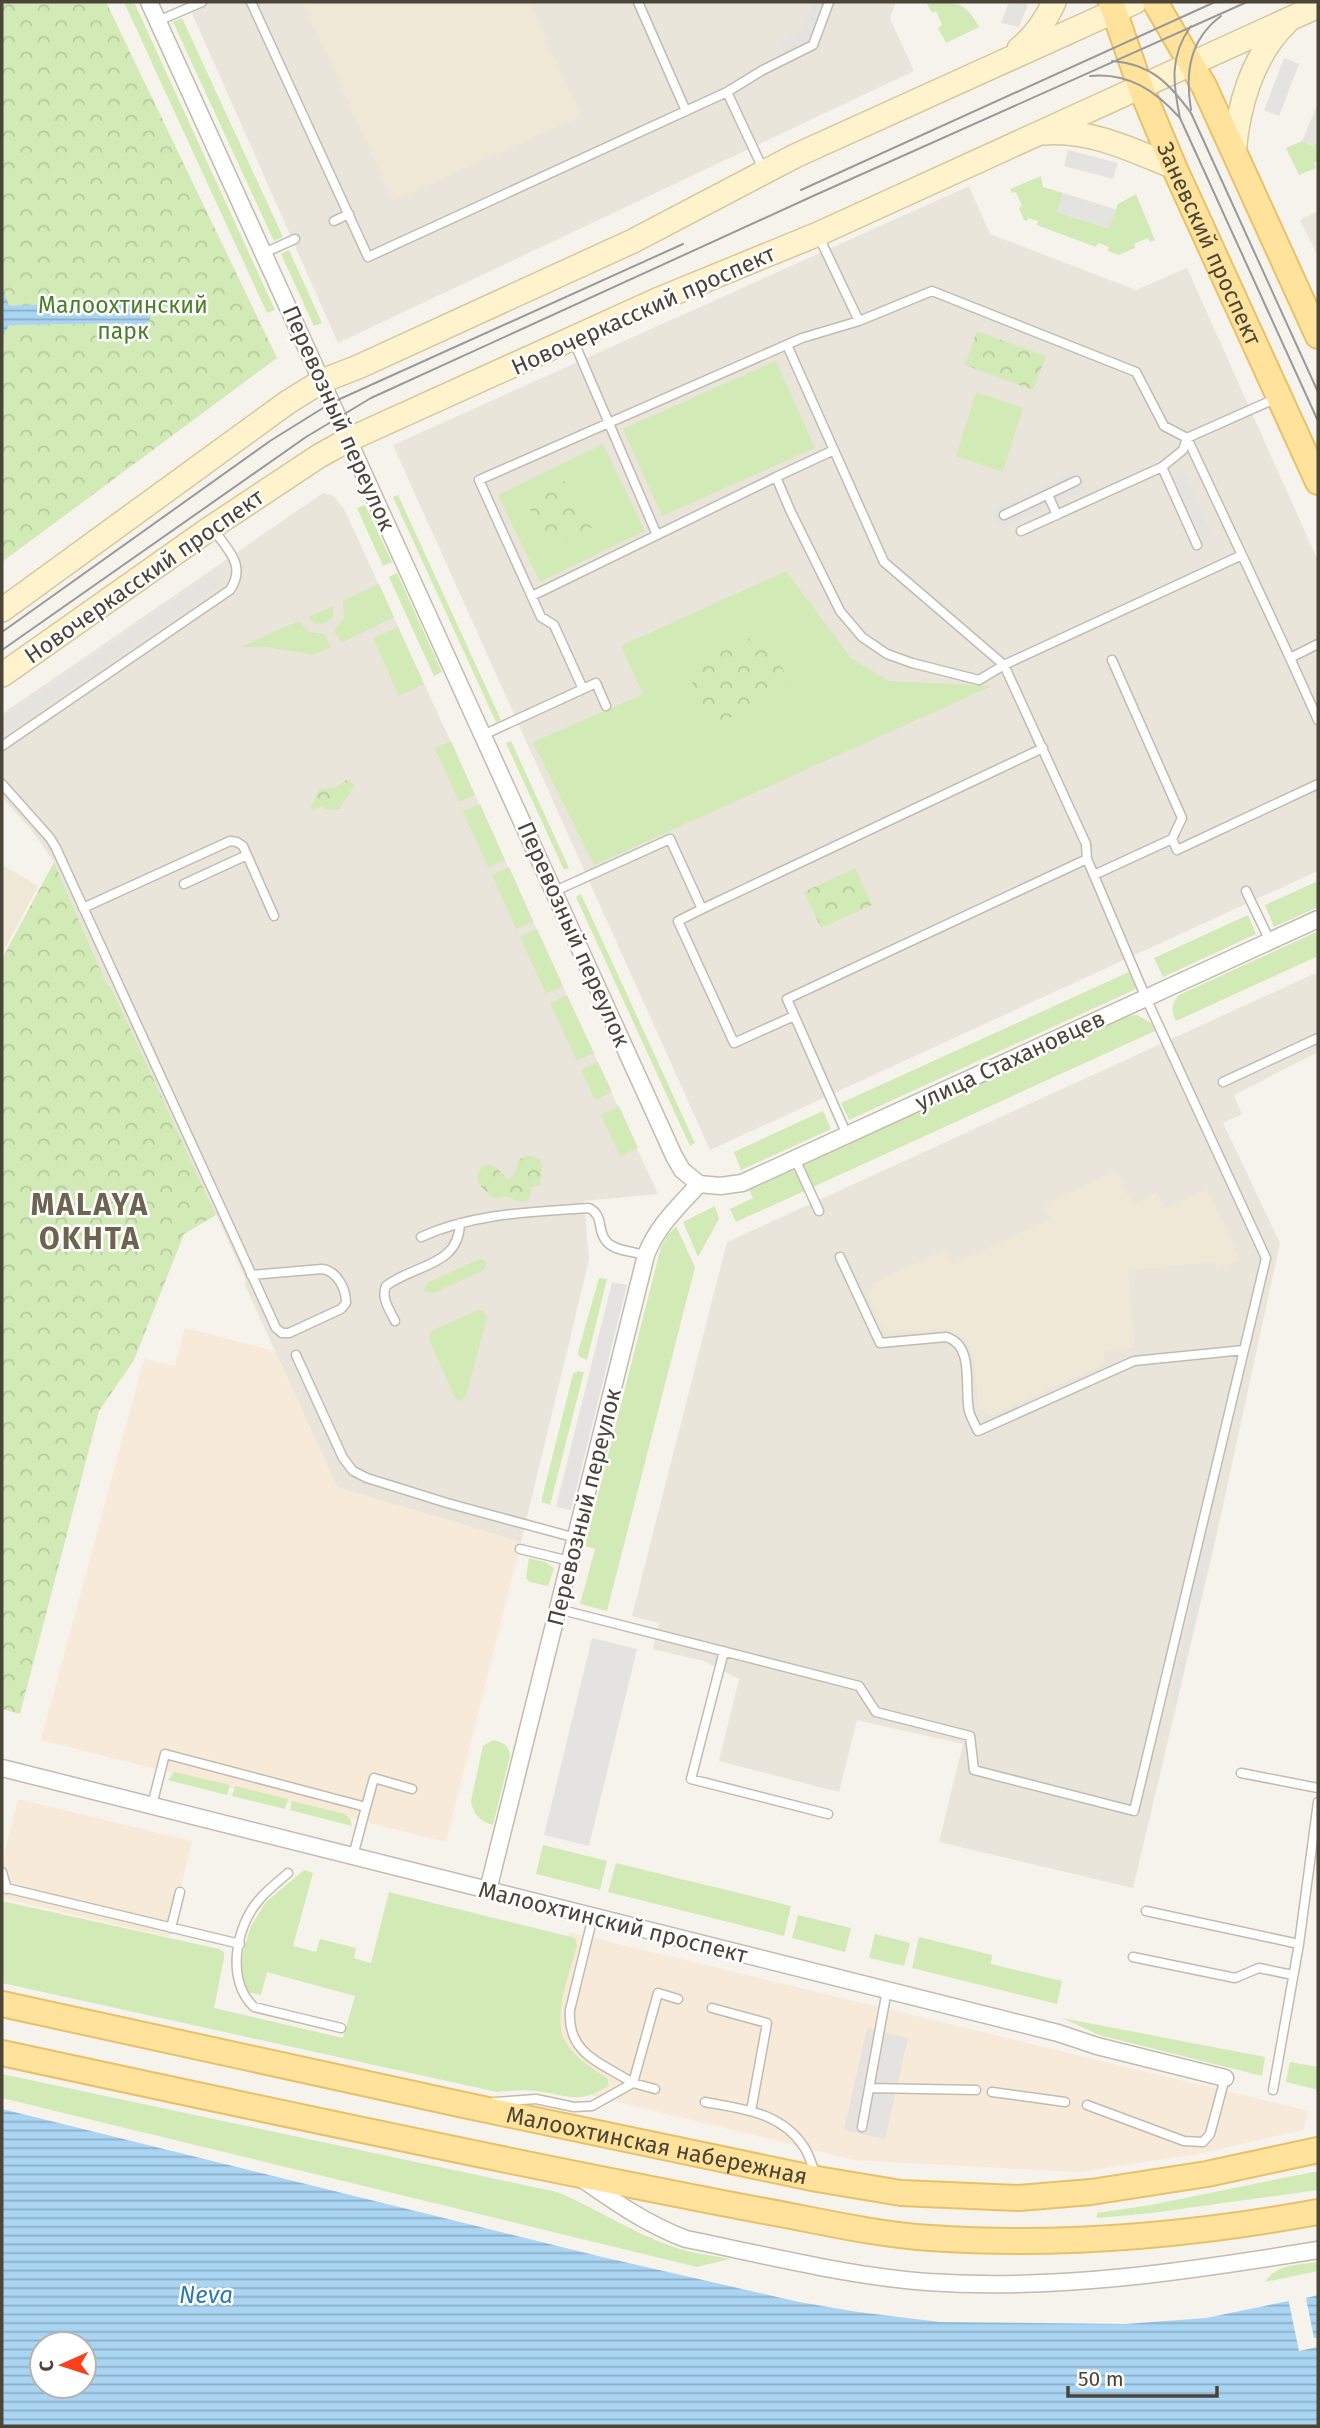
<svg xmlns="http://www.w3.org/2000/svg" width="1320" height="2428" font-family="'Fira Sans',sans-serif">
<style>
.residential{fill:#eae5da}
.commercial{fill:#f7ead8}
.education{fill:#efe8d6}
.green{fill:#d2eab5}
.park{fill:url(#park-crowns)}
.parking{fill:#e5e3e0}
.water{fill:url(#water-rules);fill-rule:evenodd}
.pier{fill:#f6f3ec}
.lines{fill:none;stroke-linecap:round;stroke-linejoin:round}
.service-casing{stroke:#c2bbae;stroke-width:11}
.minor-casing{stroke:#c2bbae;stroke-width:19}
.secondary-casing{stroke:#d6c79b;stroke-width:26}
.primary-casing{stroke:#e6c16a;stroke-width:28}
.service{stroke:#fff;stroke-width:8}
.minor{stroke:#fff;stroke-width:16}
.secondary{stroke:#fff3cd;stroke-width:23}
.primary{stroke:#ffe39c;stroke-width:24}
.tram{stroke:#9a9a9a;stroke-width:2}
.labels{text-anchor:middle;stroke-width:5;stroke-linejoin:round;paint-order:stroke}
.street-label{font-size:23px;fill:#4b4439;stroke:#fff}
.park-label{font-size:23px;fill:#4a7f2a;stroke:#fff}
.water-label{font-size:24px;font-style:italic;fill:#2e7ab2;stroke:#fff}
.district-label{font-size:30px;font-weight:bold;letter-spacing:2px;fill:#6e6250;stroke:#fff}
</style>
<defs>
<pattern id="park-crowns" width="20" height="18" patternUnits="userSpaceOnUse" patternTransform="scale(1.75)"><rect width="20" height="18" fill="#d2eab5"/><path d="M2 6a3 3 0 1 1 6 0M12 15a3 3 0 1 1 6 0" fill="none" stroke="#b6ca9c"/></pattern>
<pattern id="water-rules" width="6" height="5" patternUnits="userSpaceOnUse" patternTransform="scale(1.75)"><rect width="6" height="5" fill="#a9d4f2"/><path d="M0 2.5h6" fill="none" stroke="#8caec5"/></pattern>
</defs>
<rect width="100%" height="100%" fill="#f6f3ec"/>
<path class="residential" d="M187,2H896L890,19L914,71L338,343Z
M969,186L990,234L1136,290L1187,268L1318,561V871L710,1150L393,445Z
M1318,211V257L1300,220Z
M323,493L334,496L345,511L658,1194L584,1201L589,1260L521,1542L337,1487L245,1285L246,1280L224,1232L112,989L107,985L54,862L33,832L2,797V714Z
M1318,972V1052L1234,1095L1242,1114L1223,1123L1280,1243L1213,1551L1133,1888L939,1842L963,1744L857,1720L839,1792L719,1761L739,1679L704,1661L653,1649L659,1623L632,1616L727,1242Z"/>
<path class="commercial" d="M185,1328L275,1351L337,1487L521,1542L446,1842L41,1740L144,1359L175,1366Z
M18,1799L192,1841L169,1937L2,1898V1863Z
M569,1932L1309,2111L1303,2130L1198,2154L1079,2172L854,2160L583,2093L547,2035Z"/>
<path class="education" d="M303,2H529L581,116L393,201Z
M2,865L38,886L2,954Z
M1116,1171L1132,1204L1157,1192L1165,1208L1207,1189L1240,1259L1216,1270L1215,1262L1128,1270L1135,1348L1104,1351V1364L990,1416L979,1409L974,1356L966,1341L956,1333L943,1329L885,1334L869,1300L873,1283L946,1249L953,1264L960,1261L1050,1219L1044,1204Z"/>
<path class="green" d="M124,2H134L275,310L267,313Z
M926,2C954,2 965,0 979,27L946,43L938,28L942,25L936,11L932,13Z
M182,18L283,237L274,241L173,22Z
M1318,136V161L1314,163L1316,168L1299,175L1286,148L1302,141L1314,146Z
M1041,176L1043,187L1063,193L1057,212L1108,228L1118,204L1136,194L1155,240L1150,242L1148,238L1134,244L1135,248L1119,255L1108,251L1109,247L1098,243L1096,247L1037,225L1038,221L1028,218L1027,221L1024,220L1019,208L1022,206L1016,192L1012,193L1010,189Z
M289,250L322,323L314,326L281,254Z
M776,361L815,448L662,516L623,429Z
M976,392L1023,408L1003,472L956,456Z
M603,444L645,531L540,582L498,495Z
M398,495L501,720L496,722L393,497Z
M365,505L392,562L383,566L357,508Z
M786,571L851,658L889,681L992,686L594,865L533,742L643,694L621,646Z
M397,573L442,672L434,676L389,577Z
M379,584L394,617L341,643L334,631L344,617L343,601Z
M333,606V616L326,623L315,624L308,617Z
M299,621L309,632L325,634L331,647L313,655L268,647H240Z
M398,627L424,684L399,696L373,638Z
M451,741L475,795L459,802L435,748Z
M511,741L569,868L564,870L506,743Z
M480,804L505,860L488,867L463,811Z
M509,867L533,921L516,929L492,875Z
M1318,881V907L1274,927L1265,905Z
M581,894L695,1143L690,1146L576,897Z
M1248,915L1256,934L1163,977L1154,958Z
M537,929L563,986L546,994L520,937Z
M1314,933H1318V956L1176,1021C1171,1010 1171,1004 1179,995Z
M1129,972L1136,989L849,1120L841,1103Z
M567,995L594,1053L577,1061L550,1003Z
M1137,1015L1151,1023L1155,1031L736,1222L730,1209L753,1198L749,1190L1128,1016Z
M598,1062L612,1092L595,1100L581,1070Z
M619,1106L638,1148L620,1156L601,1115Z
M823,1111L831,1129L741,1170L734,1152Z
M715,1206L719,1219L698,1257L683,1222Z
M676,1226L695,1267L607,1611L580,1604L595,1549L585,1546L661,1247L667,1236Z
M479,1259L487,1262L484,1270L432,1294L424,1291L427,1283Z
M599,1278L607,1279L587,1360L579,1356L578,1352Z
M478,1310H482L487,1317L466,1397L459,1401L455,1398L429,1339L431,1331Z
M578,1371L584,1372L550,1505L542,1502V1498L573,1374Z
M529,1558L545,1562L554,1568L548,1586L530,1582L526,1578Z
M493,1740C504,1743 509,1745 510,1756L493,1825C480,1821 473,1815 471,1801L483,1746Z
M174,1772L230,1785L227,1795L168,1780Z
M235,1786L288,1799L285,1809L232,1796Z
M292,1801L345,1814L350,1819L352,1826L290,1810Z
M543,1845L607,1861L600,1890L536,1874Z
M616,1863L791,1906L784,1936L608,1892Z
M304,1870L313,1873L293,1946L316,1952L320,1939L356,1948L354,1958L371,1963L389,1892L575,1938L577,1946C570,1971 551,2020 566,2043C576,2059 594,2069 608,2079V2086C578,2105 568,2095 537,2091C524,2089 510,2091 497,2092L2,1983V1901L219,1949L224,1952V1958L214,2008L343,2038L355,1996L267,1972L261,1995L247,1992L240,1973L244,1949L251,1926L266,1902Z
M798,1915L851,1928L845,1952L792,1938Z
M875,1934L910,1943L904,1966L869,1958Z
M919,1937L992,1955L991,1964L1062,1981L1057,2004L912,1968Z
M1062,2018L1265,2057L1262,2076L1099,2035Z
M1290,2062L1318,2067V2090L1286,2082Z
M2,2074L557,2192C596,2208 631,2232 671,2246C690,2253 710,2255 730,2259L697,2267L2,2098Z
M1318,2171V2190L1152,2213L1097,2218V2213L1151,2205Z
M1318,2262V2271L1265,2282C1276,2264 1298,2265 1318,2262Z"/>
<path class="park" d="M2,2H106L277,358L2,562Z
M977,331L1046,356L1033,390L965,365Z
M569,479L593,527L550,549L526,501Z
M767,631L792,691L711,726L685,665Z
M346,780L353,783L354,787L339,809L329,810L321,807L312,810L311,806L319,789L335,788Z
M54,862L107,985L112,989L216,1215L184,1234L134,1360L99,1411L20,1714L2,1709V959Z
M855,868L872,905L821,928L804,892Z
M525,1156C550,1156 540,1172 540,1186L532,1187L529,1199C520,1205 518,1201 509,1197C504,1196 499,1198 493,1198C488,1193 480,1187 478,1181C475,1171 485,1161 494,1166C499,1169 503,1175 506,1178C517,1179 515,1167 519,1160Z"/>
<path class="parking" d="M813,2H824L810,41L779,57L774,46L801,32Z
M1009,2H1029L1019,27L1001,23Z
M1284,58L1299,64L1279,116L1264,110Z
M1318,103V136L1314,146L1302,141Z
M1068,150L1118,163L1113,179L1064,166Z
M1063,193L1115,209L1109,228L1057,212Z
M1077,470L1086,489L1000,529L991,510Z
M1183,471L1212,535L1202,539L1173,476Z
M212,574L220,586L2,736V719Z
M612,1282L627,1285L571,1510L556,1507Z
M1206,1536L1215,1538L1176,1700L1170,1699L1192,1607L1189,1605Z
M592,1638L637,1649L589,1846L544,1835Z
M867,2028L908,2038L885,2139L844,2130Z"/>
<path class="water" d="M2,287L9,306L124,301L136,297C166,306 144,344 122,323L9,325L2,337Z
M2,2109L598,2256L799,2302L858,2312L940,2322L1125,2324L1206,2318L1318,2295V2426H2ZM42,2344H84V2386H42Z"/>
<path class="pier" d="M1318,2291V2295L1306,2298L1314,2338H1318V2347L1299,2351L1288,2298Z"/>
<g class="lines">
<g class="service-casing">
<path id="service" d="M251,2L368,257L727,92L763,70L813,45L829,2
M638,2L686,111
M158,21L202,2
M727,92L763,169
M334,221L349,214
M818,235L859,321
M264,253L295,239
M574,342L657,535
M1162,467L1197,545
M776,477L834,450
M1048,495L1057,515
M1004,515L1076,481
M1242,555L1290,658
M532,596L776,477L790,510L840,611L862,637L887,654L912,663L979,680L1004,665L884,562L787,345
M1318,644L1290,658L1318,720
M1112,660L1182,818L1172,839
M583,689L554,625L541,617L479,480L802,338L859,321L932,291L1136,372L1164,426L1187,438L1183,450L1162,467L1021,531
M483,735L596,683L606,706
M2,746L230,590C247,565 227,549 213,529
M2,784L50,838L56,848L244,1258L276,1328L282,1333H289L341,1309L346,1303C346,1288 337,1271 322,1269L251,1275
M1094,875L1172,839L1177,850L1318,784
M184,884L247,855
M555,891L670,839L702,909L678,921L734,1043L794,1016
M1246,891L1270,941
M83,908L230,841L237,842L243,846L274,916
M702,909L1043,748
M1223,1082L1318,1038
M847,1135L787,999L1087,859
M795,1159L819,1211
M421,1237C473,1213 533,1212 589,1208C605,1216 596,1231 607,1242C615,1251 635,1252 646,1255
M840,1257L880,1343L946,1337C975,1345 964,1388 969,1411C971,1418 975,1425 978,1431L1134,1361L1244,1350
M395,1321C389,1309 381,1298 386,1286C414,1264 459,1267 460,1223
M296,1355L343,1458L353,1471L367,1478L447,1503L576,1538
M520,1549L570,1561
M558,1609L859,1686L876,1712L970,1736L974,1770L1134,1811L1266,1258L1146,998L1087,859L1086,844L1004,665L1242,555L1187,438L1277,398
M724,1651L691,1779L828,1814
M1241,1773L1318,1788
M152,1805L165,1754L366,1807L353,1856
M366,1807L374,1778L412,1789
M2,1872L7,1889
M288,1873C278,1882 267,1890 259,1900C235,1927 226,1981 254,2007L341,2028
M2,1887L240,1944
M1146,1911L1299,1944
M593,1916L570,2010C567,2054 600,2062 633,2083L658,1993L678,1999
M171,1928L180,1892
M1133,1957L1235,1978L1259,1968L1293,1975
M712,2008L767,2023L751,2111
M869,2088L976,2090
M1273,2090L1299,1944L1318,1802
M992,2092L1065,2102
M495,2102L536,2099L574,2107L592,2106L633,2083L655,2089
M705,2102C743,2109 781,2112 804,2147C809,2154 812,2165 815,2173
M1087,2105L1184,2141L1203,2142L1210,2134L1225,2078
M862,2127L887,1990"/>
</g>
<g class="minor-casing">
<path id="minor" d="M149,2L674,1156L682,1170L699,1184
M699,1184L720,1186L742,1183L1318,919
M2,1768L1058,2033L1097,2046L1225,2078
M488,1890L646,1255C657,1226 678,1207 699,1184
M582,2179C615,2202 648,2225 686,2239C766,2255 846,2276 927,2282C1058,2291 1189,2271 1318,2250"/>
</g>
<g class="secondary-casing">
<path id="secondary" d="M1019,49C1035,36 1046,20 1054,2
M1044,133C1090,129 1132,150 1174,167
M1234,153C1238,107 1252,56 1286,23
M2,610L288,402L322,381L358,367L633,241L795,156L1135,2
M2,675L212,527L319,456L348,440L657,300L818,234L1318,6"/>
</g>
<g class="primary-casing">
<g id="primary">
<path id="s1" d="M1111,2L1140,86L1174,167L1318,482"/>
<path d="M1155,2L1204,86L1318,336"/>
<path id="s2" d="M2,2004L464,2105L817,2179L901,2193L1019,2198L1091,2192L1207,2174L1318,2150"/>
<path d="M2,2053C210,2098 418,2143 626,2184C681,2195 736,2206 791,2216C837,2225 884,2235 930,2238C1059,2247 1192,2235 1318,2212"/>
</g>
</g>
<use href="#service" class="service"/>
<use href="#minor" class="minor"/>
<use href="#secondary" class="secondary"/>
<use href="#primary" class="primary"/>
<path class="tram" d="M1191,26C1169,56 1173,84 1180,118L1318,421
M1112,61C1151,64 1169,83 1191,113L1318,392
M1090,76C1128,72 1156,91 1180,118
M1191,110C1185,73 1189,40 1221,16
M801,190L1215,2
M2,632L270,441L331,403L683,244
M2,650L306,437L371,398L813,196L1247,2"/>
</g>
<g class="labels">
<g class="street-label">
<text dy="8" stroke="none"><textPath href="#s1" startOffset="261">Заневский проспект</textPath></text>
<text transform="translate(643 310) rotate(-24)" y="8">Новочеркасский проспект</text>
<text transform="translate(339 418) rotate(66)" y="8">Перевозный переулок</text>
<text transform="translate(144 576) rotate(-35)" y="8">Новочеркасский проспект</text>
<text transform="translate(574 934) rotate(66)" y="8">Перевозный переулок</text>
<text transform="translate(1010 1060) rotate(-25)" y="8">улица Стахановцев</text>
<text transform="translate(584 1507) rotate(-76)" y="8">Перевозный переулок</text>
<text transform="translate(613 1922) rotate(14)" y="8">Малоохтинский проспект</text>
<text dy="8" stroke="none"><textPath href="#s2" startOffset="670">Малоохтинская набережная</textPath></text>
</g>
<g class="park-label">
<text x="123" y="313">Малоохтинский<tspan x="123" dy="26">парк</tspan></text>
</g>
<g class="water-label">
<text x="206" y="2303">Neva</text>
</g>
<g class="district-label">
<text x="90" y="1215">MALAYA<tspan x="90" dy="34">OKHTA</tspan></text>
</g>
</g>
<rect width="1320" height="2428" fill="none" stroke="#4b4439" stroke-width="7"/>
<g transform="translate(63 2365) rotate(267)"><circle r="33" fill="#ffffff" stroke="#b7b4b0" stroke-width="2"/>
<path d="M0-5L12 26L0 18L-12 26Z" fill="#fc3f1d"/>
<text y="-10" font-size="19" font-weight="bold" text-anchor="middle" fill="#4b4439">С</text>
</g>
<path d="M1068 2386v10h149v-10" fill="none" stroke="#4b4439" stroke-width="3.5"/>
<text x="1078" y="2386" font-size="21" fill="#4b4439" stroke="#ffffff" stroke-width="5" paint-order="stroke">50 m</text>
</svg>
